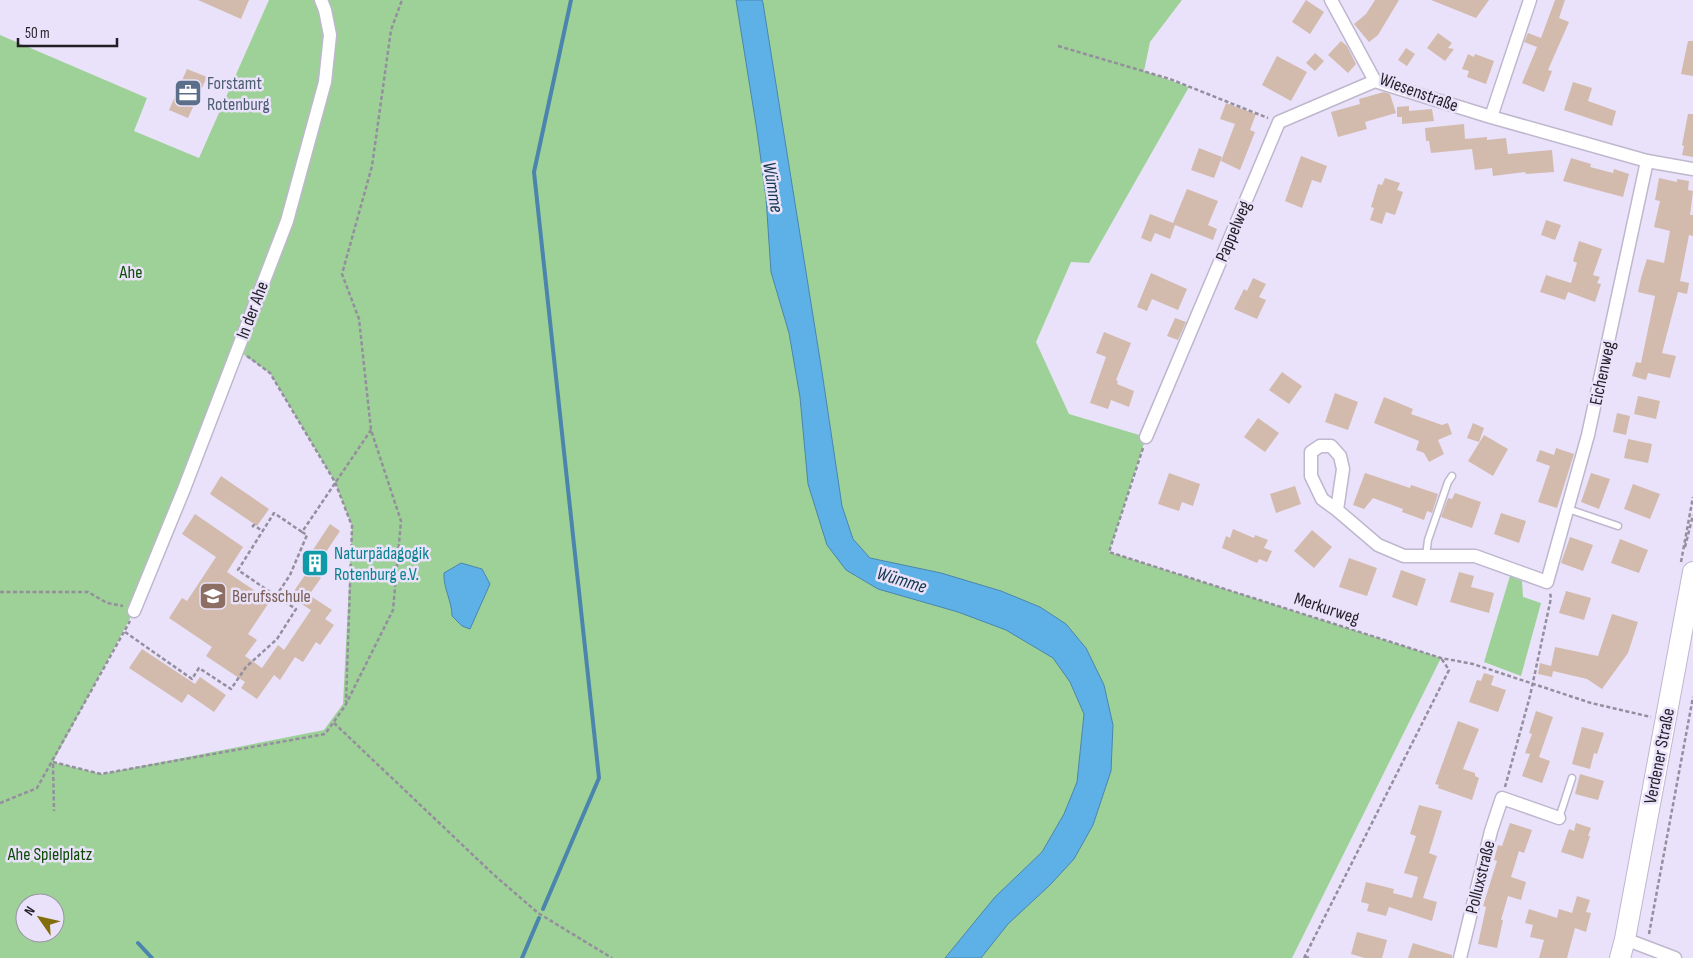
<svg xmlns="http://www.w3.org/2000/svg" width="1693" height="958" font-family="'Sofia Sans Condensed',sans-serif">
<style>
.green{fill:#9ed197;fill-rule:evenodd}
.water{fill:#5db1e6;stroke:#4b85ad}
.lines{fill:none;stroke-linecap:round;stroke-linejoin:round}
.stream{stroke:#4b85ad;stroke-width:4}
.building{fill:#d2bbad}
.service-casing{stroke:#beb7cd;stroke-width:9}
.minor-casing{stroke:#beb7cd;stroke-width:15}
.primary-casing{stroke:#beb7cd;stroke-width:22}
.path{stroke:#948e9f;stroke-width:2.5;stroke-dasharray:4 2.5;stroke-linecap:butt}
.service{stroke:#fff;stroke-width:6}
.minor{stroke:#fff;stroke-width:12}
.primary{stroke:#fff;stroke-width:20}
.labels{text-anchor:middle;stroke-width:5;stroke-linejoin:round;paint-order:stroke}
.service-label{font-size:18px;fill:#4e5e75;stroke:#eae2fa;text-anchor:start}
.street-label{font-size:18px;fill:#221f27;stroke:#eae2fa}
.park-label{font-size:18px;fill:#0c4a05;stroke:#eae2fa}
.culture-label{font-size:18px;fill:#0d838f;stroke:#eae2fa;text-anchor:start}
.education-label{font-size:18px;fill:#785e54;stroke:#eae2fa;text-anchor:start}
.water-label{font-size:19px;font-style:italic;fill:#13374d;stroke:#eae2fa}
</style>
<rect width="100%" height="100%" fill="#eae2fa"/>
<path class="green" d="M269,0H1182L1150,42L1144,71L1189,87L1089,263L1071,262L1036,342L1069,414L1146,437L1109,552L1441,658L1292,958H0V35L147,98L134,131L199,158ZM237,350L270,373L335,482L352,526L343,704L324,730L101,774L53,762L134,611ZM25,903H55V933H25Z
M1510,576L1522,581L1523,597L1541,603L1521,676L1484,662Z"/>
<path class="water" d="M736,0H762L763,3L822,372L842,506L853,539L870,558L941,573L1001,591L1040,607L1066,624L1086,648L1104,685L1113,725L1111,771L1093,825L1074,859L1050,885L1008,924L981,958H945L995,897L1042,852L1064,814L1077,782L1084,714L1070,682L1053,658L1006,630L958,612L878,589L846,570L827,545L808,484L800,397L789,333L771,272L766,198L757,131Z
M461,563L482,569L490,584L470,629L462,626L452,616C452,601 443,588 444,573Z"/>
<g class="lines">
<path class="stream" d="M543,909L599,778L534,172L571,0
M138,943L152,958
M522,958L539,918"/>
</g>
<path class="building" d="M198,0H249L241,19Z
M1306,0L1324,12L1310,34L1292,22Z
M1375,0H1399L1378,35L1369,42L1354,24L1366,14Z
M1431,0H1489L1476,18Z
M1555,0H1565L1559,18L1569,22L1548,70L1552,71L1544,92L1522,83L1537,47L1524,42L1528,33L1541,38Z
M1438,33L1452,43L1448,48L1454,49L1445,61L1427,48Z
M1341,41L1347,46L1356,64L1348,73L1328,55Z
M1688,41H1693V76L1681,74Z
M1406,48L1415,54L1407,66L1398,60Z
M1315,53L1324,61L1315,71L1306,63Z
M1468,54L1474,57L1475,54L1494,61L1486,84L1467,77L1469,71L1462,69Z
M1277,56L1307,72L1291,101L1262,85Z
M187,69L207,77L188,118L169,110Z
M1573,82L1592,88L1588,101L1616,111L1612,126L1564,110Z
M1384,92L1390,94L1396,113L1365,122L1367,129L1338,137L1331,112L1360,104L1359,99Z
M1226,103L1256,114L1250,130L1255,132L1240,170L1221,161L1235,124L1220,119Z
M1409,106V111L1432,109L1434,121L1402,124V117H1397V107Z
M1688,114H1693V157L1682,155L1684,146L1682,145Z
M1464,124L1465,139L1487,137V140L1506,138L1508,154L1552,150L1554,172L1526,174L1525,172L1493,176L1492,168L1475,170L1472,149L1431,153L1429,141H1426L1425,128Z
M1199,148L1222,157L1214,178L1191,170Z
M1301,156L1327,166L1321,183L1312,180L1302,208L1285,201Z
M1571,158L1591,164L1590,167L1613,173L1614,169L1629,174L1623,197L1563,181Z
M1385,178L1400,183L1397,190L1403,192L1395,215L1386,212L1382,224L1370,220L1374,208L1371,207L1378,184L1382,185Z
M1659,178L1677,182V179L1689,181L1688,190L1693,191L1690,215H1693V236L1689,235L1680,281L1689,283L1687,294L1678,292L1662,353L1676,356L1670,378L1648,373L1646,380L1632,376L1636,362L1641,363L1655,296L1638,292L1641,278L1647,259L1664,263L1670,231L1654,227L1660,201L1655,200Z
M1187,189L1218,201L1208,225L1217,229L1213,240L1175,225L1170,239L1155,233L1151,242L1141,238L1150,214L1173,223Z
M1546,220L1561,225L1555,240L1541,235Z
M1579,241L1602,249L1593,275L1600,277L1597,283L1601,284L1595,302L1568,292L1565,300L1540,292L1546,275L1571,283L1577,263L1573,261Z
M1151,273L1187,289L1178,310L1152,299L1147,311L1137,307Z
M1253,278L1266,284L1259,297L1266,300L1257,319L1234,309L1244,289L1247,291Z
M1175,318L1186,322L1178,340L1167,336Z
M1104,332L1131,343L1116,380L1118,381L1117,384L1134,391L1129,407L1111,400L1108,409L1090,403L1106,357L1096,353Z
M1282,372L1302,386L1289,404L1269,390Z
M1335,393L1358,402L1348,430L1325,422Z
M1638,396L1660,401L1656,419L1634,414Z
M1384,397L1413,409L1411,414L1442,425L1448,423L1452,434L1438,440L1444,454L1429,462L1424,453L1416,450L1419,441L1374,423Z
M1617,413L1630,416L1626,435L1613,432Z
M1258,418L1279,433L1265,452L1244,437Z
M1473,423L1484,428L1479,442L1467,438Z
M1484,435L1508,449L1493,476L1468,461Z
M1628,439L1652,444L1648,463L1624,458Z
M1556,448L1574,454L1557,508L1538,502L1550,466L1536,461L1540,450L1554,455Z
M1169,473L1200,484L1193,506L1182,502L1179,511L1158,504Z
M1365,473L1410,488L1411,485L1438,494L1432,513L1427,511L1424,520L1402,512L1403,509L1373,498L1364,509L1353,505Z
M1591,473L1610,479L1599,509L1581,502Z
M221,476L269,509L257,526L210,494Z
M1633,484L1660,494L1650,519L1624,509Z
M1295,486L1301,504L1276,513L1270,494Z
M1455,493L1481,502L1472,528L1441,517L1448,498L1452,499Z
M1501,513L1526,521L1519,543L1494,534Z
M195,514L243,547L227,572L270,601L248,634L257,640L245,656L262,668L278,645L284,650L311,610L290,597L307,572L301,568L330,524L340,531L324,555L329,558L317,575L321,578L309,595L332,610L325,619L334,625L320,645L316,642L303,662L295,657L280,680L274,675L257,699L241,688L245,682L206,656L212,647L169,618L182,598L187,601L216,557L182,534Z
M1233,529L1254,538L1255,535L1268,540L1264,548L1272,551L1267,562L1259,559L1257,563L1222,548L1226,536L1230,538Z
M1312,530L1332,547L1314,568L1294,551Z
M1570,537L1593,545L1583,571L1561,563Z
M1620,539L1648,550L1639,573L1611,563Z
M1349,558L1377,568L1367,596L1339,587Z
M1401,570L1426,579L1417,606L1392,597Z
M1459,572L1474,576L1471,587L1494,593L1489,613L1450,602Z
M1566,591L1591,598L1584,620L1559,613Z
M1612,614L1638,622L1628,653L1602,689L1587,679L1553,671L1552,677L1538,674L1540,663L1551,666L1555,647L1598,656Z
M142,649L195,684L200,677L226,695L214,712L188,694L182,703L129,668Z
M1484,673L1494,676L1491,685L1506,690L1498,712L1469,702L1477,680L1481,681Z
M1536,711L1553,717L1539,757L1550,761L1542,783L1522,776L1530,754L1525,753L1532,734L1529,733Z
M1458,721L1479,729L1463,769L1475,773V776L1479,778L1472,800L1438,788L1439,785L1435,784Z
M1582,727L1604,733L1597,754L1594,753L1590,769L1572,764Z
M1580,774L1604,781L1598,800L1575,794Z
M1419,805L1442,811L1429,853L1437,856L1423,898L1437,902L1432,921L1389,907L1386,916L1367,911L1369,904L1361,902L1366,882L1394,889L1393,893L1412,898L1418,877L1404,873L1416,836L1410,834Z
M1510,823L1532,830L1524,853L1519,851L1511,877L1526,882L1521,900L1508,896L1501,920H1503L1497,948L1478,944L1486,907L1483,906L1497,861L1494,860L1498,845L1502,846Z
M1576,823L1591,828L1588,836H1590L1583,859L1561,852L1569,829L1574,831Z
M1577,896L1590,900L1586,912L1591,913L1586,932L1575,928L1567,958H1539L1544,940L1530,937L1533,925L1525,923L1529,909L1557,918L1559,909L1572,913Z
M1357,932L1387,940L1382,958H1365L1351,954Z
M1413,943L1452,955V958H1408Z"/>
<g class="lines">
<g class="service-casing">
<path id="service" d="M1568,509L1618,526
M1426,556L1428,540L1448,482L1452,476
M1559,818L1572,778"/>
</g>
<g class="minor-casing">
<path id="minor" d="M1331,0L1375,81L1491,117L1647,161L1693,169
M1491,117L1530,0
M1146,437L1279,122L1375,81
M1337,510L1322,499L1311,476V452L1320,446H1331L1340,456L1343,469L1337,510L1378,545L1404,556H1475L1547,582L1588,435L1647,161
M134,611L184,489L287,221L325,82L330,35L325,10L321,0
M1625,939L1675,958
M1460,958L1491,831L1502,798L1559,818"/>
</g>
<g class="primary-casing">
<path id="primary" d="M1620,958L1625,939L1693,572"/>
</g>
<path class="path" d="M1058,46L1170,79L1268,118
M247,356L270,373L335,482L352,526L346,702
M1143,448L1109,552L1441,658L1473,664L1591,703L1651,717
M252,527L254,525L262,531
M1685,547L1693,515
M1681,562L1693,497
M0,592H88L107,603L123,606
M276,596L238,570L274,513L302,532
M125,632L192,679L199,668L231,689L246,667L277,639L296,609L276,596L290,575L307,535L302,532L371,430
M334,723L493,874L538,913L612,958
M53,762L101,774L325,734L345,706L393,610L401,521L371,430L359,319L342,274L372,166L391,30L402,0
M53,764L54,811
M1505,787L1530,696L1551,598L1550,593
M0,803L37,788L130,621
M1649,934L1693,697
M1305,957L1310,958
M1304,958L1449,670L1441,658"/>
<use href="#service" class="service"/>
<use href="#minor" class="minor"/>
<use href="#primary" class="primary"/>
</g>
<defs>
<g id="office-square" transform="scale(1.4375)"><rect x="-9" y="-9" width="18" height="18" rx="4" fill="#5c6f8a" stroke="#eae2fa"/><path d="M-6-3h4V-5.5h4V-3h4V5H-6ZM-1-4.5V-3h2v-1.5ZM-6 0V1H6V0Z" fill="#fff"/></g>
<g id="building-square" transform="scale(1.4375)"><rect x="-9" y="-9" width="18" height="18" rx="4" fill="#0f9aa8" stroke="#eae2fa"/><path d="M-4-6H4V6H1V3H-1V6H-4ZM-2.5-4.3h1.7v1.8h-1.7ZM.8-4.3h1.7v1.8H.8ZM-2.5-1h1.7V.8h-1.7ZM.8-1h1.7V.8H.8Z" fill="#fff"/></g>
<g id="school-square" transform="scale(1.4375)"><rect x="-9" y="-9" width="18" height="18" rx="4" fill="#8d6e63" stroke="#eae2fa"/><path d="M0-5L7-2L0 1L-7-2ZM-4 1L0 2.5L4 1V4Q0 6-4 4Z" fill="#fff"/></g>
</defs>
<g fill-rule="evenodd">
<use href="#office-square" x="188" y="93"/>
<use href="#building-square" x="315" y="563"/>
<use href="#school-square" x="213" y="596"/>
</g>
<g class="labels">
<g class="service-label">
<text x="207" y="89">Forstamt<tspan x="207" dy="21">Rotenburg</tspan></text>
</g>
<g class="street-label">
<text transform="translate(1419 92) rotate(20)" y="6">Wiesenstraße</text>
<text transform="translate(1233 231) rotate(-67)" y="6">Pappelweg</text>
<text transform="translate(252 310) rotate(-69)" y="6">In der Ahe</text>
<text transform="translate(1602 373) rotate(-78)" y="6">Eichenweg</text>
<text transform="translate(1327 608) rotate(18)" y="6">Merkurweg</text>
<text transform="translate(1659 756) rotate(-79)" y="6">Verdener Straße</text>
<text transform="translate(1480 877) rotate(-76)" y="6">Polluxstraße</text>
</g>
<g class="park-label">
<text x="131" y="278">Ahe</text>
<text x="50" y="860">Ahe Spielplatz</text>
</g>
<g class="culture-label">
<text x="334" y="559">Naturpädagogik<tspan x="334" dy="21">Rotenburg e.V.</tspan></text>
</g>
<g class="education-label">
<text x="232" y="602">Berufsschule</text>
</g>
<g class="water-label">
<text transform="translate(774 187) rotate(81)" y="7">Wümme</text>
<text transform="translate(902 579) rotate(17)" y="7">Wümme</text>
</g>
</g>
<g transform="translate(40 918) rotate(304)"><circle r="24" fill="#eae2fa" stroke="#9a94a6"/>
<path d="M0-4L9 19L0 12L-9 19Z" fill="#836d0a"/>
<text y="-8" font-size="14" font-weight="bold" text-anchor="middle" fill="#221f27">N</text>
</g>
<path d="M18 38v8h99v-8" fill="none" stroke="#221f27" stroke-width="2.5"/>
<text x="25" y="38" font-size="15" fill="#221f27" stroke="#eae2fa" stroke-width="4" paint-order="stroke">50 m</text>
</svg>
